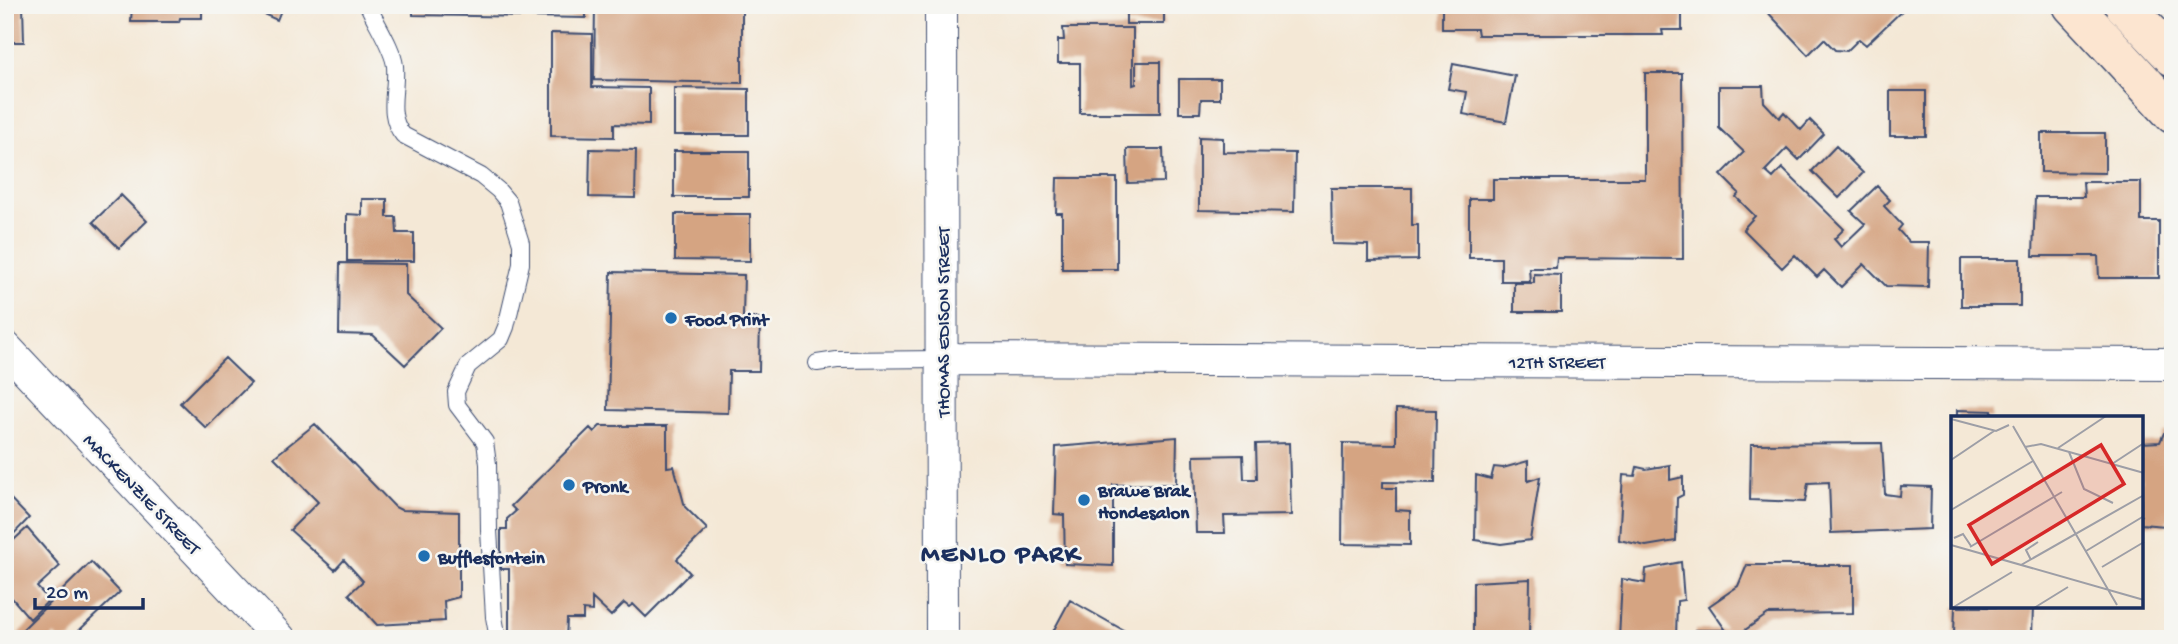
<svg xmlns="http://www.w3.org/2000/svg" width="2178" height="644" font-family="'Gochi Hand',sans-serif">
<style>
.building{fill:#d5a482}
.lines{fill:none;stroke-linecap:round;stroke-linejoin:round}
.lane-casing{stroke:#3c4b70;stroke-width:18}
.street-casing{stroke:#3c4b70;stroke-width:34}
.secondary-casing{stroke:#3c4b70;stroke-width:41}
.lane{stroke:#fff;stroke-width:16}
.street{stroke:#fff;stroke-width:32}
.secondary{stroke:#fce5d0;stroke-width:38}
.poi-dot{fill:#1f6fb2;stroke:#f6f6f2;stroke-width:2.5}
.labels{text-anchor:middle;stroke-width:5;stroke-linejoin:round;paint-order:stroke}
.poi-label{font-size:19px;font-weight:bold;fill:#1b2f5e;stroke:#f6f6f2;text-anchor:start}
.street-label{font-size:19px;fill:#1b2f5e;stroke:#f6f6f2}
.district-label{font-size:26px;font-weight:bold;letter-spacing:2px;fill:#1b2f5e;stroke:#f6f6f2}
.inset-road{fill:none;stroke:#9d9ea6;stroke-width:2}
.view{fill:#d62828;fill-opacity:0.15;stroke:#d62828;stroke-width:3.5}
.inset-edge{fill:none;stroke:#1b2f5e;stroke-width:3.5}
</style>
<rect width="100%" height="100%" fill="#f6f6f2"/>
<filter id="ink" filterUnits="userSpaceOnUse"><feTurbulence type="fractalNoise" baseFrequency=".0143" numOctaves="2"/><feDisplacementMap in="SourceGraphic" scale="14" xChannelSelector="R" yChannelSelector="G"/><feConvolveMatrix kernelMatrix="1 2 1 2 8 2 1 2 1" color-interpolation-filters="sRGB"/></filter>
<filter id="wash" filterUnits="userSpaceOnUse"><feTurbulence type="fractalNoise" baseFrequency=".00686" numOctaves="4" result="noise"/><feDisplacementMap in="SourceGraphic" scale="28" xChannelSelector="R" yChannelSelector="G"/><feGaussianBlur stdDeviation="1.57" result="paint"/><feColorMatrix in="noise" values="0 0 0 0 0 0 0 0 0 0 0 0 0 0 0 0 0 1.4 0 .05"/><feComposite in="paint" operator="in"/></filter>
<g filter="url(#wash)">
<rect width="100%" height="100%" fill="#f4e8d6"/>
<g id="blocks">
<path class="building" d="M5,5H23L24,42H5Z
M132,5H202V18H180L179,22H131Z
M243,5H283L277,20Z
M413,5H586V18L413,15Z
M595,5H742V83L594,80Z
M1126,5H1164V24H1126Z
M1442,5H1682V30H1662L1663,35H1478L1477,29H1442Z
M1761,5H1908L1866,45L1859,39L1847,51L1835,50L1824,39L1808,55Z
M1063,28H1133V85L1136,84V62H1160V113H1080V63H1058V40H1064Z
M551,33L592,34V87L649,88V125L614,124V137L551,136Z
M1453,64L1515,76L1506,122L1463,114L1467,92L1448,89Z
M1645,73H1682L1683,259L1557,258L1556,268H1529L1530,281H1501V258H1469V199H1493V179H1645Z
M1179,79H1220V99H1201L1200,113H1179Z
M1719,86H1763L1764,102L1779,118L1784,112L1801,130L1810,120L1824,134L1799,160L1787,148L1765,171L1773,178L1782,168L1844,229L1834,239L1841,247L1865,224L1851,211L1877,186L1890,200L1884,206L1902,225L1898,230L1909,242H1929L1928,287L1886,286L1864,264L1841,287L1824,270L1817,277L1795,255L1782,268L1743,229L1755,216L1736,197L1739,193L1721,175L1744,152L1719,128Z
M674,88L749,89V135H674Z
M1890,91H1926V136H1890Z
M2041,133H2105V173L2041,172Z
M1199,137L1223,138V152L1295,153L1294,212L1199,210Z
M1836,146L1863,173L1839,198L1812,171Z
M590,149L636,150L635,198L589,197Z
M1127,149H1163L1164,182L1128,183Z
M674,151H749V197H674Z
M1057,178H1117V269H1062V213H1056Z
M2083,182H2141V221H2159V278H2099L2098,256H2033L2035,197H2084Z
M1331,188H1412V225H1418V260L1368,261V245L1332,244Z
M121,195L147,221L119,248L93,222Z
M362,199H387V217H396L397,233H414V261H347V214L362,215Z
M675,214H750V261L675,260Z
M1961,259H2020V306H1961Z
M340,263L406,264V295L441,328L405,365L373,335L339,334Z
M611,272L744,275L743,318H760L759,371H729L728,413L608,410Z
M1534,274L1561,275V312H1514V283H1534Z
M225,358L251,383L206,428L180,403Z
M1396,409L1436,410L1435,483L1383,482V488H1396V510L1410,511V545L1342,544L1343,443L1396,444Z
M1957,410L1992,411V418H1957Z
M315,424L395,507L401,510L459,512V597L444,601L445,621L377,625L349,594L363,581L344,560L335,570L290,530L318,502L274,457Z
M600,426H667V467L674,466L685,507L707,529L677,559L690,573L646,617L633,604L629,607L624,603L611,616L592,598V611L583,610V619H567L566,639H509V569H501V529H507V519L516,511L511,506L590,428L594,432Z
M2173,432V519H2168L2166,526L2141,524V443L2160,442L2164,433Z
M1177,437L1176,484L1113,485V566L1065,564L1064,515L1054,514L1056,447Z
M1289,443L1291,515L1224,516L1225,533H1196L1194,456L1243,455L1244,479H1257L1256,444Z
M1882,443L1885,494L1900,496L1901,486L1931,487L1930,529L1831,533L1829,482L1808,483L1805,502L1750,500L1751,444Z
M1528,461V481L1540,477L1530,540L1501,544L1475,540L1476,475L1491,479L1494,467L1503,468Z
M1670,465V480L1683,477V495L1677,498L1676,541L1646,546L1619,540L1623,475L1635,476L1637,467L1646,469Z
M5,493L29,518L5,543Z
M27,528L60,566L37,587L49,600L30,619L5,590V548Z
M91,562L120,592L70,639H58L54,635L51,639H24L18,634Z
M1681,562L1684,600L1677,601L1676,639H1619L1622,579L1645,583L1646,569Z
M1747,565H1853V613L1768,614L1732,639L1709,606L1738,586Z
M1530,579L1529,639H1473V582Z
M1070,600L1139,639H1049Z
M1955,607H2033L2032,635L1954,633Z
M1695,630H1726V639H1695Z"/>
</g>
</g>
<g filter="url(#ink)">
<use href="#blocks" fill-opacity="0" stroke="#3c4b70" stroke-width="2"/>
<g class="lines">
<g class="lane-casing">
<path id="lane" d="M368,5C375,22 393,48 395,66C397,91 386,114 403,135L481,176L498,190L508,202L521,243V264L506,327L501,339L468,366L456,392L457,405L485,442L488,464L489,530L494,617L498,639
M817,363L837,360L942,359"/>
</g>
<g class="street-casing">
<path id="street" d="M941,5L942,639
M5,347L280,639
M942,359L2173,364"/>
</g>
<g class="secondary-casing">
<path id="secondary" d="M2072,5L2173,114
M2124,5L2173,57"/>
</g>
<use href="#lane" class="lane"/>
<use href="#street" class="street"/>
<use href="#secondary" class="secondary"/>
</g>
</g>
<g class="poi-dot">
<circle cx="671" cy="318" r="7"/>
<circle cx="569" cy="485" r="7"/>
<circle cx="1084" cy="500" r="7"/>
<circle cx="424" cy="556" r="7"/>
</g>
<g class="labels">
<g class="poi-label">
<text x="685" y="325">Food Print</text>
<text x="583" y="492">Pronk</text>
<text x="1098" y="496">Brawe Brak<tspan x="1098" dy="22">Hondesalon</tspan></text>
<text x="438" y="563">Bufflesfontein</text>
</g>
<g class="street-label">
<text transform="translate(942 322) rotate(-90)" y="7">THOMAS EDISON STREET</text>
<text x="1557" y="368">12TH STREET</text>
<text transform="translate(143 493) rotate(46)" y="7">MACKENZIE STREET</text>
</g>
<g class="district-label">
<text x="1001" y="561">MENLO PARK</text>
</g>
</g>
<g transform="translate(1951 416)">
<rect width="192" height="192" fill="#f4e8d6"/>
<path class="inset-road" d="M0,3L45,15L58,9M62,10L166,189M74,31L90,28L193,57M107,32L155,0M118,36L133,73L162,87M0,44L43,15M161,48L193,27M0,94L82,45M3,122L12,118L20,130M0,129L193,184M19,131L111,76M135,135L193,100M80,144L75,134L87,126M70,149L193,79M151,151L193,126M1,192L61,156M83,192L117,171"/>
<path class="view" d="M150,29L173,68L41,148L18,109Z"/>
<rect width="192" height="192" class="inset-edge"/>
</g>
<rect width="2178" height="644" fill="none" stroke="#f6f6f2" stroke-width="28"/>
<path d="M35 598v10h108v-10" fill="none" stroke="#1b2f5e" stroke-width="3.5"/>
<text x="46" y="598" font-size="21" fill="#1b2f5e" stroke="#f6f6f2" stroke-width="5" paint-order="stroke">20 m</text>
</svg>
